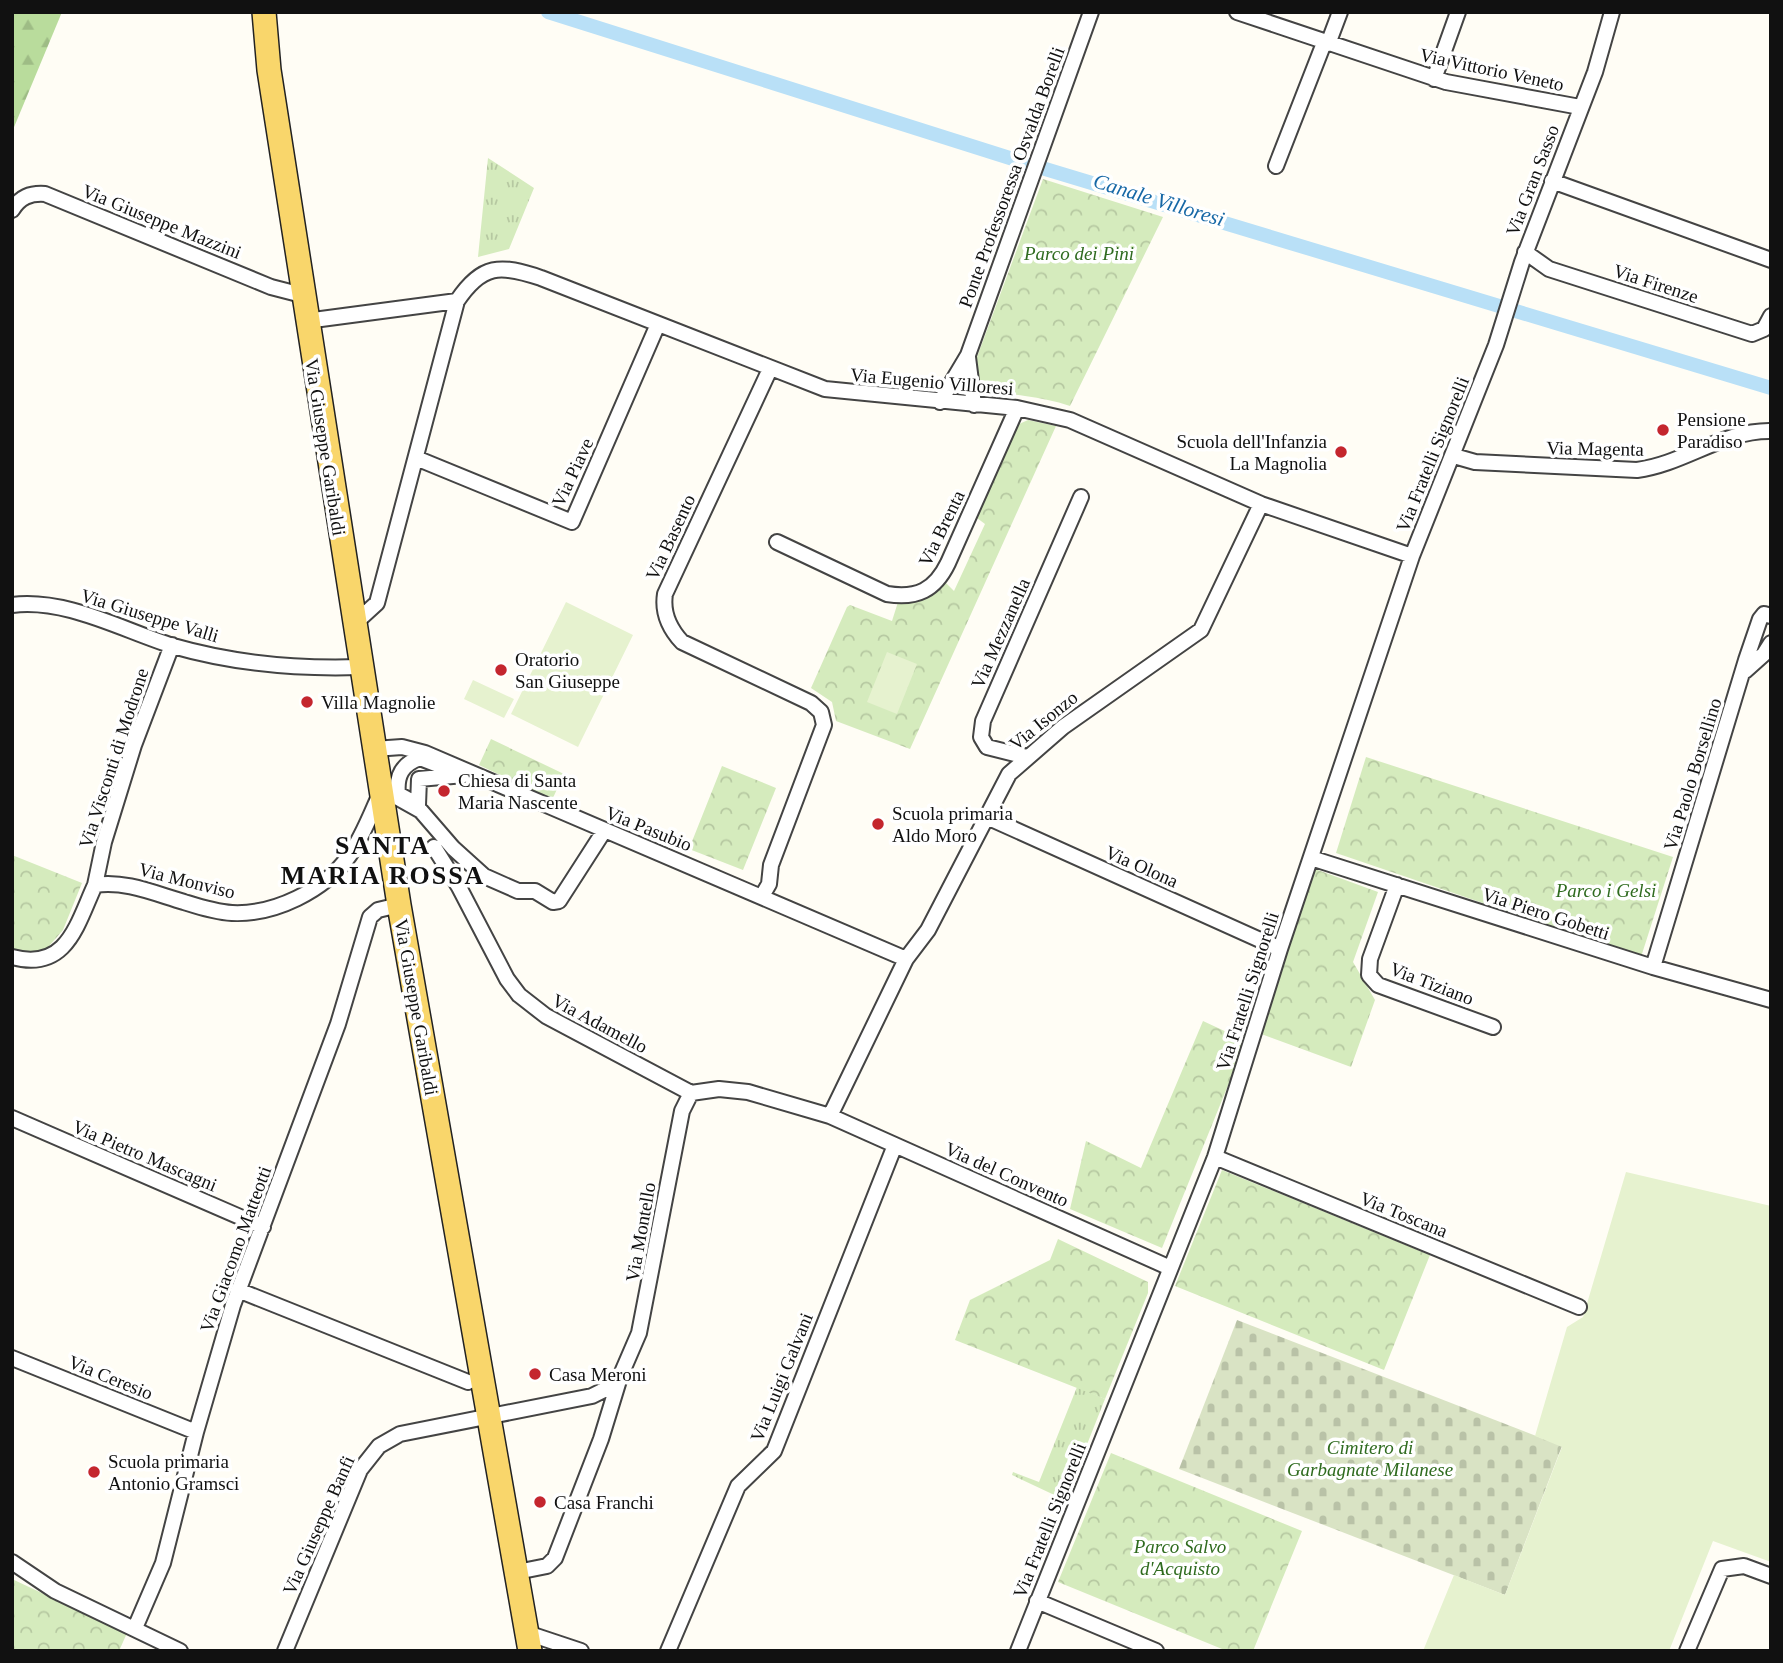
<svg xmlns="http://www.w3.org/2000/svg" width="1783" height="1663" font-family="Georgia,serif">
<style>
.grass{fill:url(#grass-tufts)}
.forest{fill:url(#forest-firs)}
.cemetery{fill:url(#cemetery-stones)}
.park{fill:url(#park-crowns)}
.pitch{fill:#e6f2cf}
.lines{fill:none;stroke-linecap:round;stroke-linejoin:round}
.canal{stroke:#b9e0f7;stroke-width:14}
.street-casing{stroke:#444;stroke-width:18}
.primary-casing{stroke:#222;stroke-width:26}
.street{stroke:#fff;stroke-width:14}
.primary{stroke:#f9d66b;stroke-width:23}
.poi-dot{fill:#c4262e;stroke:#fff;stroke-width:2.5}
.labels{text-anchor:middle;stroke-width:7;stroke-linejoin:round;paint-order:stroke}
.street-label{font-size:19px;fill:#111;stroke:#fff}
.park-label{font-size:19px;font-style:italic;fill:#2f6b1f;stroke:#fff}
.poi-label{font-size:19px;fill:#111;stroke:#fff;text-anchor:start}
.water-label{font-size:21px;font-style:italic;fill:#1768a6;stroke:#fff}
.district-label{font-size:26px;font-weight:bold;letter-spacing:2px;fill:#111;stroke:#fff}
</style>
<defs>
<pattern id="grass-tufts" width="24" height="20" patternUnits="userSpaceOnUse" patternTransform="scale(1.75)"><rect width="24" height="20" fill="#d5ebbd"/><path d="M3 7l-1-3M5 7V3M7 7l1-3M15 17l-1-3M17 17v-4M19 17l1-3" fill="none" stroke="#b6c8a1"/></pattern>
<pattern id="forest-firs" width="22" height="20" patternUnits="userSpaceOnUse" patternTransform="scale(1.75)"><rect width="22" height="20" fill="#b9dc9c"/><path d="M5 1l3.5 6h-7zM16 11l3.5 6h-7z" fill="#9ebc85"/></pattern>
<pattern id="cemetery-stones" width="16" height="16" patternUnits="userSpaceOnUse" patternTransform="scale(1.75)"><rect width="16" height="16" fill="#d9e3c4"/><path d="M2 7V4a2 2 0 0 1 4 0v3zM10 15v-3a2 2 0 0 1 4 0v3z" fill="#b9c2a7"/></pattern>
<pattern id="park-crowns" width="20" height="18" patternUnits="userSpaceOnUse" patternTransform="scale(1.75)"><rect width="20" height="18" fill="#d5ebbd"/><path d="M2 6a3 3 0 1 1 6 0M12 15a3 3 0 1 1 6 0" fill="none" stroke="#b6c8a1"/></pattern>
</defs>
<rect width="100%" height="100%" fill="#fffdf5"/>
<path class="grass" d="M488,158L534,188L509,249L478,257Z
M1077,1387L1105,1399L1065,1500L1012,1475L1013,1472L1039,1482Z"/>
<path class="forest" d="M12,12H62L12,132Z"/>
<path class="cemetery" d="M1237,1320L1562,1446L1505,1595L1179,1469Z"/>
<path class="park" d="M1043,179L1163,217L1070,406C1055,401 1041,398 1025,396C997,392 974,394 977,357Z
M1028,420L1056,426L910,749L836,721L832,702L811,688L847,607L850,605L892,621L898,602L925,599L946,583L954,591L985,524L977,518L1017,425Z
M491,739L564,774L552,800L479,765Z
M1366,757L1673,857L1641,957L1336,853Z
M722,766L776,788L743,870L689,849Z
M12,855L82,883L63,930L43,953L12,949Z
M1315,869L1378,892L1353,962L1375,1000L1351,1067L1256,1032Z
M1203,1021L1246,1041L1162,1248L1070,1209L1086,1141L1141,1168Z
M1222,1170L1430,1255L1384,1370L1175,1286Z
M1058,1239L1148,1282V1293L1105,1399L955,1340L970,1300L1050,1260Z
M1111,1453L1302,1531L1253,1651H1227L1058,1582Z
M12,1579L127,1633L119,1651H12Z"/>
<path class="pitch" d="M566,602L633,635L578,747L511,714Z
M887,652L917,664L897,714L867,702Z
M473,680L514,699L504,718L464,699Z
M1626,1172L1771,1206V1562L1713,1541L1669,1651H1423L1454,1575L1505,1595L1562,1447L1535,1436L1567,1327L1583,1317Z"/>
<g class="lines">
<path class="canal" d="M548,12L1032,165L1771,388"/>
<g class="street-casing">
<path id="street" d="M1237,12L1446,82L1580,107
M1328,44L1340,12
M1434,79L1458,12
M1276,166L1324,43
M1552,181L1771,260
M12,210C20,197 30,193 45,194L271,287L302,295
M1525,252L1549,269L1752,334L1764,329L1771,316
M306,321L457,301
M968,357L974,405
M940,402L968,355L1091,12
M1454,456L1475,462L1637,470C1684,464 1723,430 1771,431
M416,458L572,522L658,324
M777,542L887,594C917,599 935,590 948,563L1017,408
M12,605C66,598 122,630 173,646C232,663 299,669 360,667
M354,624L377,603L457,301C482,264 500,264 541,278L825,389L1017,408L1070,420L1261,504L1412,556
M1745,671L1764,654L1771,643
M374,749L402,747L425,753L906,959
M1027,757L987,747L981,737L983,721L1081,497
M420,758L464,775L419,779L418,805L398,794C396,776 402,764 420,758Z
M380,788L421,811L453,848L484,876L518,891H535L553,902L559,901L604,831
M987,817L1280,949
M434,847L459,887L507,979L519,995L546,1016L691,1093L719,1089L748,1092L830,1116L1168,1267
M1311,858L1653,967L1771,1000
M95,885L104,842L134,745L172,645
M1397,885L1370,959L1369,975L1378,985L1493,1027
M762,896L769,884L771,865L824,725L821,712L811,703L682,642C669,628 662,613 665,594L770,369
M12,957C67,972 77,924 95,885C125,880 156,894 184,902C200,907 215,912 232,913C274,915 324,891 349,856C362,838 371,814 380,794
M1653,967L1746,660L1760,619L1764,614L1771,616
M830,1116L906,959L928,930L1009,774L1063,727L1201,630L1261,504
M12,1118L263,1227
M1215,1157L1579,1307
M238,1290L468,1382
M12,1358L196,1432
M12,1562L55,1591L180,1651
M517,1572L547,1566L555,1558L601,1439L620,1377
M1037,1601L1156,1651
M135,1628L163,1563L196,1432L233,1305L338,1024L370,917L378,910L399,905
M527,1633L581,1651
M285,1651L360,1470L379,1446L400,1434L592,1396L608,1388L620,1377L639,1333L682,1111L691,1093
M668,1651L738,1486L774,1451L895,1145
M1018,1651L1215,1157L1280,949L1412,556L1496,345L1522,262L1595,72L1612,12
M1687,1651L1722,1569L1744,1566L1771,1576"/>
</g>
<g class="primary-casing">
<path id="primary" d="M264,12L269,70L399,905L530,1651"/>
</g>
<use href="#street" class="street"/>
<use href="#primary" class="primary"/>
</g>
<g class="poi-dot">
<circle cx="1663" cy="430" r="7"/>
<circle cx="1341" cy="452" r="7"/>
<circle cx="501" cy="670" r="7"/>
<circle cx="307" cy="702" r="7"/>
<circle cx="444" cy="791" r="7"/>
<circle cx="878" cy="824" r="7"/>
<circle cx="535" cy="1374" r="7"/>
<circle cx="94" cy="1472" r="7"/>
<circle cx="540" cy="1502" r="7"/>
</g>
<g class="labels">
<g class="street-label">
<text transform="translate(1492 69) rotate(12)" y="7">Via Vittorio Veneto</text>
<text transform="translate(1011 177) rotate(-70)" y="7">Ponte Professoressa Osvalda Borelli</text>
<text transform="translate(1532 180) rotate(-69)" y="7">Via Gran Sasso</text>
<text transform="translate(162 221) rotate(22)" y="7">Via Giuseppe Mazzini</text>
<text transform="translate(1656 283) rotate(18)" y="7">Via Firenze</text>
<text transform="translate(932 381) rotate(5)" y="7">Via Eugenio Villoresi</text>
<text transform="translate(326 447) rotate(81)" y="7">Via Giuseppe Garibaldi</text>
<text transform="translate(1595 448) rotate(1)" y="7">Via Magenta</text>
<text transform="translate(1432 454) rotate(-68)" y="7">Via Fratelli Signorelli</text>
<text transform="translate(572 472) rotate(-65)" y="7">Via Piave</text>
<text transform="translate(941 528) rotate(-64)" y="7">Via Brenta</text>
<text transform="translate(670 537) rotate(-65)" y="7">Via Basento</text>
<text transform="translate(150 615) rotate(17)" y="7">Via Giuseppe Valli</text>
<text transform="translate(1000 633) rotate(-66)" y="7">Via Mezzanella</text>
<text transform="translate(1043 720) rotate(-39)" y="7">Via Isonzo</text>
<text transform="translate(113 758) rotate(-72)" y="7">Via Visconti di Modrone</text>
<text transform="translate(1692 774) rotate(-73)" y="7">Via Paolo Borsellino</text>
<text transform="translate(649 828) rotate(22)" y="7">Via Pasubio</text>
<text transform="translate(1142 866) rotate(24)" y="7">Via Olona</text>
<text transform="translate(187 880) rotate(14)" y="7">Via Monviso</text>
<text transform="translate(1546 913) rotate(18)" y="7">Via Piero Gobetti</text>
<text transform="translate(1432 983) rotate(21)" y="7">Via Tiziano</text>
<text transform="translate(1247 991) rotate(-72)" y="7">Via Fratelli Signorelli</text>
<text transform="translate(417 1007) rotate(80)" y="7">Via Giuseppe Garibaldi</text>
<text transform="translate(600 1023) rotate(28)" y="7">Via Adamello</text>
<text transform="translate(145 1155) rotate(23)" y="7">Via Pietro Mascagni</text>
<text transform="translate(1007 1174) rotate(24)" y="7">Via del Convento</text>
<text transform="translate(1404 1214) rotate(22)" y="7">Via Toscana</text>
<text transform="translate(640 1232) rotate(-80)" y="7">Via Montello</text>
<text transform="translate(235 1249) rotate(-70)" y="7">Via Giacomo Matteotti</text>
<text transform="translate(111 1377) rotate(22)" y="7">Via Ceresio</text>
<text transform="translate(781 1377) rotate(-68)" y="7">Via Luigi Galvani</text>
<text transform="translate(1049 1520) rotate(-68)" y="7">Via Fratelli Signorelli</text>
<text transform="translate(318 1525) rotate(-66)" y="7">Via Giuseppe Banfi</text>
</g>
<g class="park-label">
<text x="1079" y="260">Parco dei Pini</text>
<text x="1606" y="897">Parco i Gelsi</text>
<text x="1370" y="1454">Cimitero di<tspan x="1370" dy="22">Garbagnate Milanese</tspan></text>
<text x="1180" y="1553">Parco Salvo<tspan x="1180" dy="22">d'Acquisto</tspan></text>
</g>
<g class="poi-label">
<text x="1677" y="426">Pensione<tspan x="1677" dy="22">Paradiso</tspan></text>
<text x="1327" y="448" text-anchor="end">Scuola dell'Infanzia<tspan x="1327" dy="22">La Magnolia</tspan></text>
<text x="515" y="666">Oratorio<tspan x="515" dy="22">San Giuseppe</tspan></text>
<text x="321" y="709">Villa Magnolie</text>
<text x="458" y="787">Chiesa di Santa<tspan x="458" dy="22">Maria Nascente</tspan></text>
<text x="892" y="820">Scuola primaria<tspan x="892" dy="22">Aldo Moro</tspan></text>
<text x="549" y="1381">Casa Meroni</text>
<text x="108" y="1468">Scuola primaria<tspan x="108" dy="22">Antonio Gramsci</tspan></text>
<text x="554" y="1509">Casa Franchi</text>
</g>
<g class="water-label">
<text transform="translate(1159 200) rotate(17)" y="7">Canale Villoresi</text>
</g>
<g class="district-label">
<text x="383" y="854">SANTA<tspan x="383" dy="30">MARIA ROSSA</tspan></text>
</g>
</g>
<rect width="1783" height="1663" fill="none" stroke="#111111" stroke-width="28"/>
</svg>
